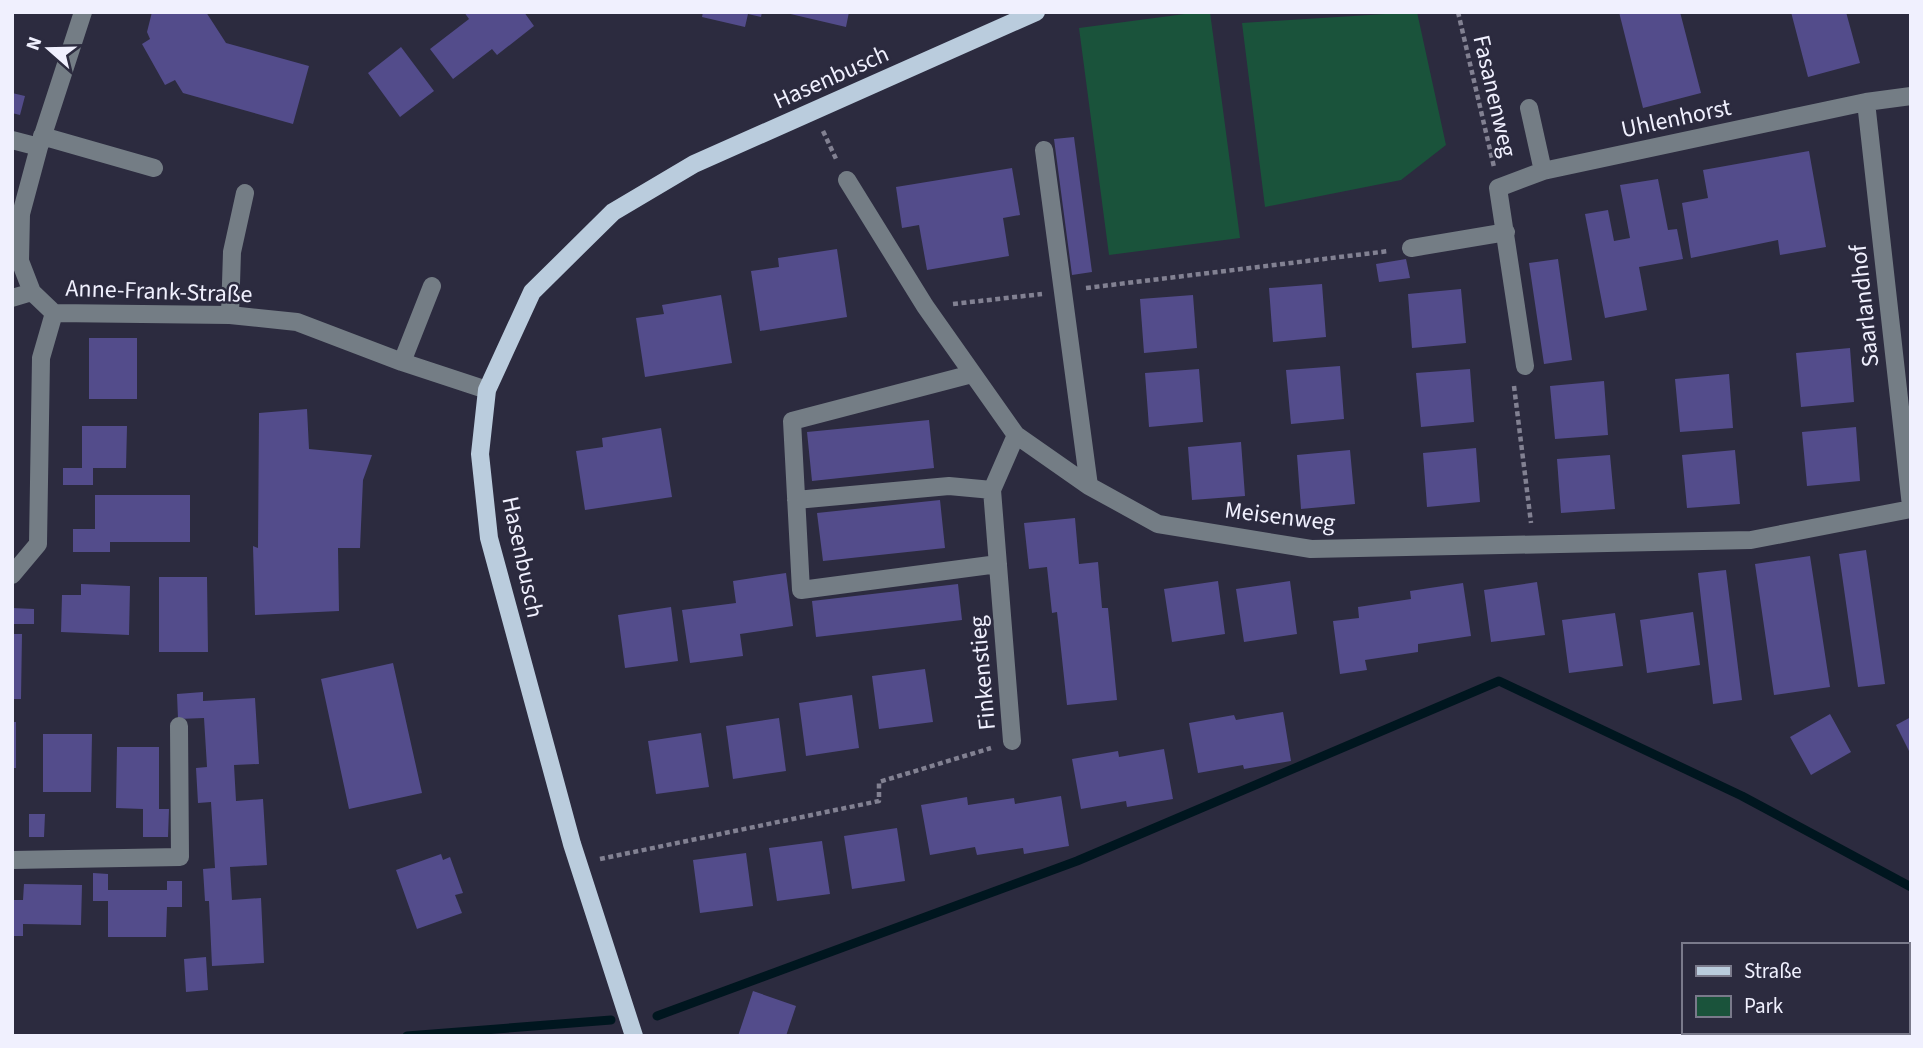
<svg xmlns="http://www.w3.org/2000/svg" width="1923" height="1048" font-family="'Source Sans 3',sans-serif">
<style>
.green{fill:#1a533b}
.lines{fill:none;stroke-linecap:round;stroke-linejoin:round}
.stream{stroke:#00161f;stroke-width:9}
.building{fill:#534c8b}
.path{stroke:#828192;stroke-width:4.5;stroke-dasharray:5 3.5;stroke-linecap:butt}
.minor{stroke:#747d85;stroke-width:18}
.major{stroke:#baccdd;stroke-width:18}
.labels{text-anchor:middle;stroke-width:5;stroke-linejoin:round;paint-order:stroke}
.street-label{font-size:24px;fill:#f0f0fe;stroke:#2c2b3f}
</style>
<rect width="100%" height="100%" fill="#2c2b3f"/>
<path class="green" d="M1200,12H1210L1240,238L1109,255L1079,28Z
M1417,12L1446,145L1401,180L1265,207L1242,23Z"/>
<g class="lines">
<path class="stream" d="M657,1016L1077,861L1499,681L1742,796L1911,887
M407,1036L611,1020"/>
</g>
<path class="building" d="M152,12H206L226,43L309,66L293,124L183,93L175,80L165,85L142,44L150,39L147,32Z
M464,12H524L534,26L497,55L492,49L453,79L430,49L469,19Z
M703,12H762L761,17L748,14L745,27L702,17Z
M782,12H849L846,27Z
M1619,12H1680L1701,93L1643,108Z
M1791,12H1846L1860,63L1808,77Z
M401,47L434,91L400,117L368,73Z
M12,93L25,96L20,115L12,113Z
M1074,137L1092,272L1072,275L1054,139Z
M1809,151L1826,247L1780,255L1778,240L1691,258L1682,203L1708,198L1703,170Z
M1012,168L1020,215L1003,218L1009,256L927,270L919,225L902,228L896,187Z
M1658,179L1668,230L1677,229L1683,259L1639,267L1647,310L1605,318L1585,214L1608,210L1614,241L1630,238L1620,185Z
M837,249L847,317L760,331L751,271L779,267L778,258Z
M1406,259L1410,278L1379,282L1376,264Z
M1558,259L1572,360L1544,364L1529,263Z
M1322,284L1326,337L1273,342L1269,288Z
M1461,289L1466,343L1412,348L1408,294Z
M721,295L732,363L645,377L636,318L664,314L662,305Z
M1193,295L1197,348L1144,353L1140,299Z
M89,338H137V399H89Z
M1850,348L1854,402L1801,407L1796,353Z
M1340,366L1344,419L1291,424L1286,370Z
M1199,369L1203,422L1149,427L1145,373Z
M1470,369L1474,422L1421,427L1416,373Z
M1729,374L1733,428L1680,432L1675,379Z
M1604,381L1608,435L1555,439L1550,386Z
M307,409L309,449L372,455L363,480L360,548H338L339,611L255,615L253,546L258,548L259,413Z
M929,420L934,468L812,481L807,432Z
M82,426H127L126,468H93V485H63V468H82Z
M1856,427L1860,481L1807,486L1802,432Z
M661,428L672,497L585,510L576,451L603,447L602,438Z
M1241,442L1245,496L1192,500L1188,447Z
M1476,448L1480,502L1427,507L1423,453Z
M1350,450L1355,504L1301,509L1297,455Z
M1735,450L1740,504L1687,508L1682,455Z
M1610,455L1615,509L1561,513L1557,459Z
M95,495H190V542H110V552H73V529H95Z
M940,500L945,548L823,561L817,513Z
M1075,518L1079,564L1098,562L1102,608H1108L1117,700L1067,705L1057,612L1052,613L1047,567L1029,569L1024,523Z
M1866,550L1885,684L1858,687L1839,554Z
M1810,556L1830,687L1774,695L1755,564Z
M1726,570L1742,700L1713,704L1698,573Z
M786,573L793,626L740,634L743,656L690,663L682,610L736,603L733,581Z
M159,577H207L208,652H159Z
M1218,581L1225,634L1172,642L1164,589Z
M1290,581L1297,634L1244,642L1236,589Z
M1537,582L1545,635L1491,642L1484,590Z
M1463,583L1471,636L1418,644V652L1365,660L1367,670L1340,674L1333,621L1359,618L1358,607L1411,599L1410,591Z
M81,584L130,586L129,635L61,632L62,595H81Z
M958,584L962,620L816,637L812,601Z
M671,607L678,661L625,668L618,615Z
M12,608L34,609V624H12Z
M1693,612L1700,665L1647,673L1640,620Z
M1615,613L1623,666L1569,673L1562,620Z
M12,634H22L21,699H12Z
M393,663L422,793L349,809L321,679Z
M925,669L933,722L879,729L872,676Z
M203,692V701L255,698L259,764L234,765L236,801L263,799L267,865L230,867L232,900L261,898L264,963L212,966L209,901H205L203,869L215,868L211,802L198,803L196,768L207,767L204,718L178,719L177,694Z
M852,695L859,748L806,756L799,703Z
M1283,712L1291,761L1244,769L1243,765L1198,773L1189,723L1234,715L1236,720Z
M1830,714L1851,752L1811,775L1790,737Z
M1911,717V755L1896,725Z
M779,718L786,771L733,779L726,726Z
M12,722H16V768H12Z
M701,733L709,787L656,794L648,741Z
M43,734H92L91,792H43Z
M117,747H159V809H169L168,837H143V809L116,808Z
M1164,749L1173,799L1127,807L1126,801L1081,809L1072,759L1118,751L1119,757Z
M1061,796L1069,846L1024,854L1023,848L977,855L975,847L930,855L921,805L967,797L968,805L1014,798L1015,804Z
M29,814H45L44,837H29Z
M897,828L905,881L852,889L844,836Z
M822,841L830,894L777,901L769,848Z
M746,853L753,906L700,913L693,860Z
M441,854L443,860L450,857L463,893L455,895L462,913L417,929L396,870Z
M93,873L108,874V890H167V881H182V907H167L166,937H108V901H93Z
M24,884L82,885L81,925L23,924V936H12V900H23Z
M206,957L208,990L186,992L184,959Z
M753,991L796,1006L786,1036H738Z"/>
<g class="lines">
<path class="path" d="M1458,12L1494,167
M823,131L837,161
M1086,288L1389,251
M953,304L1042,294
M1514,386L1531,523
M600,859L879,801V782L991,748"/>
<path class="minor" d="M83,12L39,147L21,214L20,261L32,292L54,313L230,315L297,322L402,362L487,390
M1866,102L1911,506
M1529,108L1543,171
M42,136L154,168
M12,140L39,147
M1044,150L1089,486
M847,180L925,306L1016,435L1089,486L1158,524L1311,549L1751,540L1911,509
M1411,248L1506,232
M12,298L32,292
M230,315L232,252L245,193
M402,362L432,286
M1525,366L1498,188L1543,171L1866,102L1911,96
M972,374L792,421L801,590L998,564
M796,500L949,486L992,490
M12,575L38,544L41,358L54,313
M1012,741L992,490L1016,435
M12,860L180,857L179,726"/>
<path class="major" d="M634,1036L572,844L489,538L480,454L487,390L532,292L613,212L694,164L1036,12"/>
</g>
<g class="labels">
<g class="street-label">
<text transform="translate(831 77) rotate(-24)" y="8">Hasenbusch</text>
<text transform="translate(1495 96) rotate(77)" y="8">Fasanenweg</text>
<text transform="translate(1676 118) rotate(-12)" y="8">Uhlenhorst</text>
<text transform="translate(159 291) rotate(2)" y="8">Anne-Frank-Straße</text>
<text transform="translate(1864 306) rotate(-96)" y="8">Saarlandhof</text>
<text transform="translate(1280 516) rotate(7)" y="8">Meisenweg</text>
<text transform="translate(523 557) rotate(78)" y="8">Hasenbusch</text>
<text transform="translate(982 673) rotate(-95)" y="8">Finkenstieg</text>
</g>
</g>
<rect width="1923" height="1048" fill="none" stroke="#f0f0fe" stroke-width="28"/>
<rect x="1682" y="943" width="228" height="91" fill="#2c2b3f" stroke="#7a7a8b" stroke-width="2"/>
<rect x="1696" y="966" width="35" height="10" fill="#baccdd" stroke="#7a7a8b" stroke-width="2"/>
<text x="1744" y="978" font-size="21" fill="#f0f0fe">Straße</text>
<rect x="1696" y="996" width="35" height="21" fill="#1a533b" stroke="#7a7a8b" stroke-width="2"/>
<text x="1744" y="1013" font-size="21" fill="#f0f0fe">Park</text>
<g transform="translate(49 49) rotate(290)" stroke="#2c2b3f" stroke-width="5" paint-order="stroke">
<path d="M0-5L12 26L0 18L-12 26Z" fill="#f0f0fe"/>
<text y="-10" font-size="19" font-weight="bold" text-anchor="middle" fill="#f0f0fe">N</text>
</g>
</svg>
